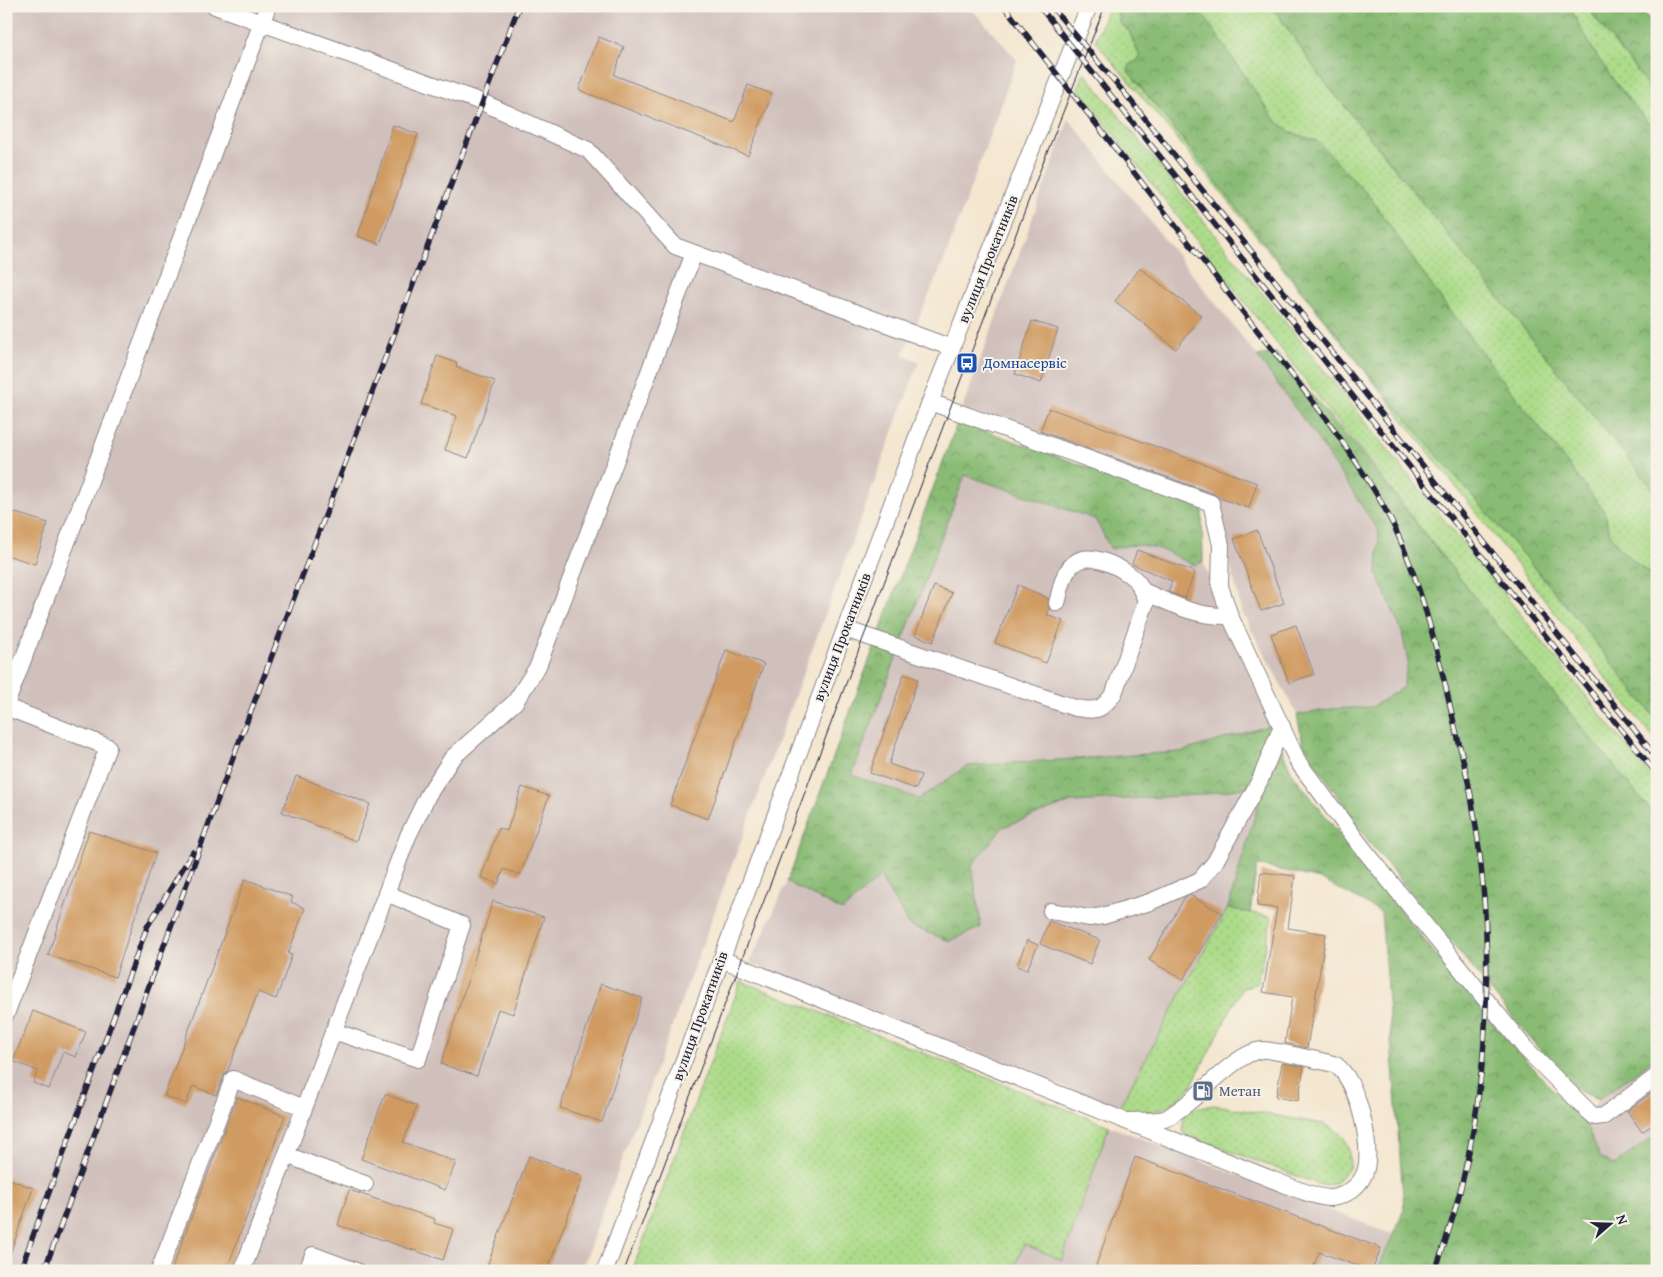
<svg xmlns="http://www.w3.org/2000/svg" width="1663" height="1277" font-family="'Gentium Book Plus',serif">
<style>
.industrial{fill:#d0c0bc}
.green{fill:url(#green-dots);stroke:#677e62}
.forest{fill:url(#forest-crowns);stroke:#566e58}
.building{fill:#d09b62}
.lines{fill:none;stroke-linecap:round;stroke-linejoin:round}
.minor-casing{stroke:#8b8485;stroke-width:18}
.minor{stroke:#fff;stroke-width:16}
.tram{stroke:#22223b;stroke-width:1}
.rail-casing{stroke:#22223b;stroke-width:5.5}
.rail{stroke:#f7f3e8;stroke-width:4;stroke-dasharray:11;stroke-linecap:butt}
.labels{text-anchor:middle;stroke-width:4;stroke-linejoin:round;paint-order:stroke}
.street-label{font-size:15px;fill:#22223b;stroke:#f7f3e8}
.transit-label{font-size:15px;fill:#164399;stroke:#f7f3e8;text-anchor:start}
.service-label{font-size:15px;fill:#4e5e75;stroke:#f7f3e8;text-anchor:start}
</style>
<defs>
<pattern id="green-dots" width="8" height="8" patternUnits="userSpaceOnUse" patternTransform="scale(1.25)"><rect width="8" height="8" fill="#acdb89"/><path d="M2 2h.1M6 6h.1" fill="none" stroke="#94bc77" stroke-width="1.8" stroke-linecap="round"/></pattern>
<pattern id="forest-crowns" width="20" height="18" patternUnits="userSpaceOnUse" patternTransform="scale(1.25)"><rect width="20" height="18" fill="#89bb75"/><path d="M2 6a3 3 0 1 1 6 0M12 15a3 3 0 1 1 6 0" fill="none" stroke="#709861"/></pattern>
</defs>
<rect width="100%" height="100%" fill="#f7f3e8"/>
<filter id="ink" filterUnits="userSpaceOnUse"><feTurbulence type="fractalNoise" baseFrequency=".02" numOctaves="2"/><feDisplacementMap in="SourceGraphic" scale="10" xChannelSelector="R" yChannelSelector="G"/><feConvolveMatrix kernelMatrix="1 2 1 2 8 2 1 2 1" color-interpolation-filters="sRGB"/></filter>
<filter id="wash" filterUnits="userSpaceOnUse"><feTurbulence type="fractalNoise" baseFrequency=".0096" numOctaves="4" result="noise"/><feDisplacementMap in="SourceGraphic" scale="20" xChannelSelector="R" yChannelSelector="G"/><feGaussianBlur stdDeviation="1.12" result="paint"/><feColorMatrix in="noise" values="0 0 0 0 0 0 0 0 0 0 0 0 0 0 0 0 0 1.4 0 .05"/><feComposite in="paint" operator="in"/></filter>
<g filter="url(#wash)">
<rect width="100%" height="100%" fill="#f4e6cf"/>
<path class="industrial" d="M6,6H969L1017,60L945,258L903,354L919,362L581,1271H6Z
M1069,119L1257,356L1315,435L1379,533L1377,574L1402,632L1408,662L1403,687L1372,707L1331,709L1297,715L1242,612L1214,498L962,409Z
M965,475L1095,519L1111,549L1131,544L1157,547L1194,565L1203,562L1271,725L1180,752L968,766L919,799L852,775Z
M1249,787L1259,801L1228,908L1118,1109L750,963L787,882L842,911L880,877L910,926L980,927L972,864L1003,827L1071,802L1199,795Z
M1657,1057V1134L1613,1165L1600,1157L1585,1122L1598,1099Z
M1109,1126L1392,1234L1377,1271H1013L1024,1244L1062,1259Z"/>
<path class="green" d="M1109,6H1121L1117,14L1120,24L1129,31L1140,57L1128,71L1381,389L1560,598L1657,720V743C1471,507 1289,269 1095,41Z
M1197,6H1272L1317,72L1657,494V580L1622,551L1610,534L1604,511L1443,302L1369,196L1317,141L1289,132L1274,119Z
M1570,6H1586L1657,97V133C1620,90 1594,59 1570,6Z
M1084,72L1657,784V818L1491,618L1078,89Z
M1228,908L1272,917L1257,983L1242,988L1190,1088C1169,1111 1148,1117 1118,1109Z
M741,981L1109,1126L1062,1260L1024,1244L1013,1271H632Z
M1215,1105L1323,1124C1347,1135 1349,1141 1350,1167L1334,1184L1321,1185L1184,1134C1179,1109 1194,1107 1215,1105Z"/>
<path class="forest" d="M1121,6H1197L1274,119L1289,132L1317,141L1369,196L1443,302L1604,511L1610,534L1622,551L1657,580V720L1560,598L1381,389L1128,71L1130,64L1137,61L1140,57L1129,31L1120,24L1117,14Z
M1272,6H1570C1594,59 1620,90 1657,133V494L1317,72Z
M1586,6H1639L1657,29V97Z
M1276,353L1354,445L1491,618L1657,818V1057L1598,1099L1576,1090L1533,1042L1369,842L1303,745L1297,715L1331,709L1372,707L1403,687L1408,662L1402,632L1377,574L1379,532L1315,435L1257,356Z
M958,421L1202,508L1203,562L1194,565C1162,550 1148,539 1111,549L1095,519L965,475L852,775L919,799L967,766L1180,752L1271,725L1292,773L1352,850L1466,992L1560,1098L1585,1122L1600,1157L1614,1165L1657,1134V1271H1377L1404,1209L1381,912L1320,879L1257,865L1250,913L1228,908L1259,801L1249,787L1199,795L1071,802L1003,827L972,865L981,927L950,941L910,926L880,877L842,911L787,882Z"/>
<g id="blocks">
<path class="building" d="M599,37L624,47L614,75L734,122L748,85L772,94L748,156L579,90Z
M393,125L418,134L380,244L358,236Z
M1140,268L1202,316L1176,349L1115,301Z
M1032,321L1058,329L1041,383L1015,374Z
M437,356L457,363L456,367L495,381L468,458L445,450L457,416L421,404Z
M1049,408L1257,483L1249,508L1219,498L1214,494L1040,431Z
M6,510L48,523L35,564L6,555Z
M1257,530L1284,603L1261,611L1234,539Z
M1137,550L1195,572L1185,598L1168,592L1172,581L1132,564Z
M1018,585L1048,598L1049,609L1047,615L1063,621L1046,663L995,643Z
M934,586L952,593L933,642L915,635Z
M1296,625L1314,674L1289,683L1271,634Z
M726,650L764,664L708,819L670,805Z
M904,674L918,679L889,764L921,775L916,789L870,773Z
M296,776L370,804L356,841L282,812Z
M522,787L549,796L520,875L504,869L498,884L481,877L499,828L507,831Z
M89,831L156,853L115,977L48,955Z
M1261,872L1295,876L1288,928L1326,934L1307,1048L1285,1043L1292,997L1263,992L1277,908L1257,906Z
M245,879L293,897L291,902L305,908L288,954L292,955L276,999L258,992L228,1070L224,1075L216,1095L193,1086L186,1104L164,1096Z
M1190,895L1222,913L1183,980L1149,960L1185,897Z
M493,901L544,917L513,1014L498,1009L477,1076L441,1064Z
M1049,921L1100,940L1090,964L1040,944Z
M1027,940L1038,945L1027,970L1017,966Z
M601,984L642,998L602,1122L560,1108Z
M33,1011L86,1032L76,1057L63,1052L49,1089L33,1083L38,1071L13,1061Z
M1282,1063L1304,1067L1298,1101L1276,1097Z
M1657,1089V1122L1642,1132L1627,1111Z
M385,1094L417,1106L403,1142L456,1162L445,1190L361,1159Z
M237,1097L285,1116L226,1271H171Z
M529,1156L583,1176L547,1271H485Z
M1135,1157L1381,1248L1372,1271L1319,1252L1312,1271H1094Z
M6,1178L33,1188L8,1260L6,1259Z
M349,1190L435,1219L434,1223L453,1229L443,1260L338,1225Z"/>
</g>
</g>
<g filter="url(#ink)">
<use href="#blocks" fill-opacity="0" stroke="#8b8485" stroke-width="1"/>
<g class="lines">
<g class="minor-casing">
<path id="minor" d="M215,6L484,103L588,150L675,246L952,348
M930,402L1211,503L1221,545L1220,586L1230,616L1298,762L1361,846L1525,1048L1588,1111L1595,1117L1604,1116L1657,1076
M1141,590C1172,604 1195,617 1230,616
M845,629L1075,708C1096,711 1101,712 1114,693L1146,602C1144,596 1142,589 1139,584C1129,570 1092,551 1076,562C1063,570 1061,589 1057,603
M6,705L268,6
M6,707L108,747L6,1014
M1051,911L1089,918L1103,916L1150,902L1200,880L1215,862L1260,780L1282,726
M721,959L1296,1189C1306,1192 1319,1198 1330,1198C1346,1197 1362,1185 1366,1169C1372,1143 1358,1082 1336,1065C1332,1063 1268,1049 1262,1050C1236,1052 1201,1096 1177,1111C1173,1114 1168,1118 1164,1119C1152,1122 1138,1120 1126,1121
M333,1031L418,1059L462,925L386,893
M286,1155L365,1184
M159,1271L233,1079L304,1108
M242,1271L408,836L428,795L452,758L515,702L538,666L694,253
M307,1271L313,1255L356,1271
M605,1271L930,402L1089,6"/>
</g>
<use href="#minor" class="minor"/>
<path class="tram" d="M624,1271L1039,173L1105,6"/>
<g class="rail-casing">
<path id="rail" d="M1004,6L1328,421C1348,450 1369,479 1386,511C1416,565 1435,641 1449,701C1456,733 1465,764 1471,796C1499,952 1491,1122 1435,1271
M1039,6L1657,774
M1051,6L1127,96L1657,758
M20,1271L147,927L193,852
M44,1271L233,758L519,6"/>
</g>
<use href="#rail" class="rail"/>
</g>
</g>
<defs>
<g id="bus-square" transform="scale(1.125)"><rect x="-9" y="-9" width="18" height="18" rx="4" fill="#1a4fb4" stroke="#f7f3e8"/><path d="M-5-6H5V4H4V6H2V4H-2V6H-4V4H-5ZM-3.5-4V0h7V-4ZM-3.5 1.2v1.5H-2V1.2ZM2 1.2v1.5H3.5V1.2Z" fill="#fff"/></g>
<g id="fuel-square" transform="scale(1.125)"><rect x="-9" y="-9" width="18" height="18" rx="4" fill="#5c6f8a" stroke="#f7f3e8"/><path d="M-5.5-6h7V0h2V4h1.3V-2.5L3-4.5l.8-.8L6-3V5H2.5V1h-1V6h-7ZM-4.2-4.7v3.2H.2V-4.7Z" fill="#fff"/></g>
</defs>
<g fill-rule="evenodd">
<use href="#bus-square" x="967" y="363"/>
<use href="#fuel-square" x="1203" y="1091"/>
</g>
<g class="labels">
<g class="street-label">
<text transform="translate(988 259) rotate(-68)" y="5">вулиця Прокатників</text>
<text transform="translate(842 637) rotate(-69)" y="5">вулиця Прокатників</text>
<text transform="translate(700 1016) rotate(-70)" y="5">вулиця Прокатників</text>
</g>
<g class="transit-label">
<text x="983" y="368">Домнасервіс</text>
</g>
<g class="service-label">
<text x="1219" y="1096">Метан</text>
</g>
</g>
<rect width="1663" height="1277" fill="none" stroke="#f7f3e8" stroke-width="25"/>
<g transform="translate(1610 1224) rotate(70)" stroke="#f7f3e8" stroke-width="4" paint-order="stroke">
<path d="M0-4L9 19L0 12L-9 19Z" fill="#22223b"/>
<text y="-8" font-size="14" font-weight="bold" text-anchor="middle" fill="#22223b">N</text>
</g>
</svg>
